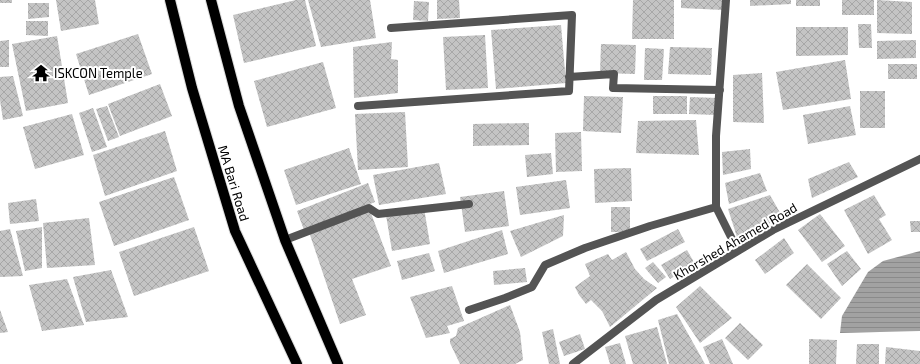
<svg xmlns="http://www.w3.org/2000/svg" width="920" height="364" font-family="'Exo 2',sans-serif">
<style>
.water{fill:url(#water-rules)}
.building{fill:url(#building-cross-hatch)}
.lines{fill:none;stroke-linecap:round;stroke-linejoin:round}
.primary-casing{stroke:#dbdbdb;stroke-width:12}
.minor{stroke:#545454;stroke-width:8}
.primary{stroke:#000;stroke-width:10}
.labels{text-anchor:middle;stroke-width:4;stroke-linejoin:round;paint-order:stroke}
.poi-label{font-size:13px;fill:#000;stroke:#fff;text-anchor:start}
.street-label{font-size:13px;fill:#000;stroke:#fff}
</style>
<defs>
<pattern id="water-rules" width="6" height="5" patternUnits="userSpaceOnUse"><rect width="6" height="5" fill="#a2a2a2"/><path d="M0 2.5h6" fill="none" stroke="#8a8a8a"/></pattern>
<pattern id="building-cross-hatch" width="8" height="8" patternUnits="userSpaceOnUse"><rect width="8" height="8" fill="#c4c4c4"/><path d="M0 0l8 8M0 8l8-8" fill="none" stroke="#a7a7a7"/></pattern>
</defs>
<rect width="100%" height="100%" fill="#fff"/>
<path class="water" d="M920,251V331L840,333L842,316L868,272L883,261Z"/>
<path class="building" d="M0,0H12V3H0Z
M56,0H95L99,24L61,31Z
M296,0H305L316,46L244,63L233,15Z
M308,0H370L376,38L321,47Z
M437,0H459L460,18L437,19Z
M633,0H674V39H632Z
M681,0H723V10L681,8Z
M750,0H791V4L750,6Z
M796,0H820V6H796Z
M842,0H874V15H842Z
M877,0L912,2V34L877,33Z
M414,1L429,2L428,21L413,20Z
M28,3H49V17L28,19Z
M26,21H48V36L26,35Z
M858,24H871L872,48H859Z
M561,25L566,83L496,89L491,30Z
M796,27H848V55L796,56Z
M138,34L152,74L89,95L76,54Z
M485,35L488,88L446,90L443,37Z
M57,36L68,103L26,111L12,44Z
M9,40V67H0V41Z
M916,40V58L877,59V41Z
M392,42L391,59L398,60V93L354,98L353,47Z
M601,44L636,45L635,74L600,73Z
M670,47L712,48L711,75L668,74Z
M645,48L664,49L662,80H644Z
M845,60L851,99L783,110L776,72Z
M323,62L336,108L267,127L254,81Z
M888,64H917V79H888Z
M762,73L764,123L733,122V75Z
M13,76L23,116L3,120L0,100V77Z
M160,84L172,116L120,136L108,104Z
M860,91H885V128H860Z
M584,96L623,97L621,133L583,131Z
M653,96H687V114H653Z
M690,97L717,98L716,115L689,114Z
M107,106L119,137L108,141L96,109Z
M850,106L856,135L808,144L803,115Z
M93,108L107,147L92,152L79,113Z
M405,112L408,167L358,170L355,114Z
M72,114L84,155L35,169L23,127Z
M696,120L699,155L636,153L638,121Z
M529,123V145L473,146V124Z
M165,131L177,171L105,196L93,155Z
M581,132L582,171L556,172L555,133Z
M349,148L361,184L296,205L284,170Z
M750,149L751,169L723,175L722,152Z
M551,153L553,174L527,177L525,155Z
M849,162L858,177L812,198L808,179Z
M439,163L446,194L379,205L373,175Z
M631,168L632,201L595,203L594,169Z
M760,173L767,191L729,204L725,183Z
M174,177L189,220L114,246L99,202Z
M566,180L570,208L520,215L516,187Z
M368,183L375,202L304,230L297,211Z
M504,191L509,226L465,232L460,197Z
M770,195L783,218L737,237L728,209Z
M874,195L886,215L879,219L892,240L868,254L844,210Z
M36,199L39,221L10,224L8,203Z
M611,207H630V232H611Z
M369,208L391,266L352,279L366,315L340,324L309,232Z
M424,208L430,244L392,251L386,215Z
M820,214L845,246L822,262L798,230Z
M564,215L563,236L521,257L510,231Z
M89,218L95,265L47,268L43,223Z
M910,221H920V232H911Z
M42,227V268L25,271L16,231Z
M194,227L209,271L134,296L119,252Z
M10,229L23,276L0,277V231Z
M678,229L685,242L647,261L640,249Z
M502,230L508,254L444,273L438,251Z
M784,238L794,253L765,274L755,260Z
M687,250L695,264L670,279L661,265Z
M847,251L861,269L842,286L827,264Z
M626,252L635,269L644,279L657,288L610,327L602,311L591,300L586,304L579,295L575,287L590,276L585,264L608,254L612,260Z
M429,253L435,271L402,280L397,261Z
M653,262L666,277L658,283L645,268Z
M807,264L841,298L821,319L786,285Z
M525,268L527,282L494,285L493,271Z
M111,270L128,317L86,322L73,277Z
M67,279L84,325L42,331L29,285Z
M452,286L464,321L447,326L450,333L426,338L410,297Z
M700,286L732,318L700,343L676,307Z
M510,305L520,332L523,360L515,364H460L450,343V339L456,336L458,328Z
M0,310L8,332L0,333Z
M677,314L705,364H669L658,320Z
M740,323L763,345L748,360L725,338Z
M657,327L667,364H633L625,336Z
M553,329L560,364H549L542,332Z
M580,334L585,349L564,356L559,342Z
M722,339L733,364H710L703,347Z
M809,339L837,340L836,364H809Z
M620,343L626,364H610L605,347Z
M857,344H879V364H856Z
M886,347L920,351V364H885Z"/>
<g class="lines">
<g class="primary-casing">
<path id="primary" d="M170,0L192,88L235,231L297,364
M211,0L239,106L285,240L338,364"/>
</g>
<path class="minor" d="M726,0L716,136V207L738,251
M569,77L614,74L613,88L720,90
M358,106L569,91L572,15L391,28
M285,240L369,208L378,214L469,204
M469,310L505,298L532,287L545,265L585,248L650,226L716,207
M573,364L656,300L773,230L920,159"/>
<use href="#primary" class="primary"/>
</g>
<defs>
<g id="temple-bare" transform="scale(1.38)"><path d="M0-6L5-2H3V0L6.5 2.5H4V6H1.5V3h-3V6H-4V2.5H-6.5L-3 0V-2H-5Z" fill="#000" stroke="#fff" stroke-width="2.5" paint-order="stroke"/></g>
</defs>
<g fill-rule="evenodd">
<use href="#temple-bare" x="41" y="73"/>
</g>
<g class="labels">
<g class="poi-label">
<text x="54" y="78">ISKCON Temple</text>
</g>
<g class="street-label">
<text transform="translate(234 183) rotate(73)" y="5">MA Bari Road</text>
<text transform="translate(735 241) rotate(-30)" y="5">Khorshed Ahamed Road</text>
</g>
</g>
</svg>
